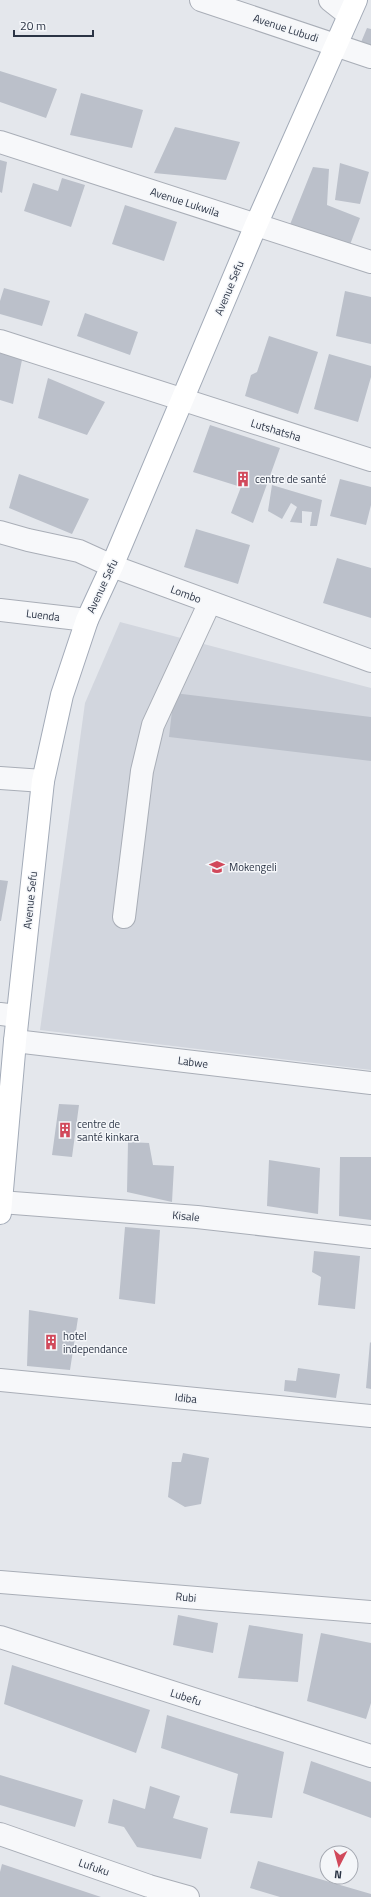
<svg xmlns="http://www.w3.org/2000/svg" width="371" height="1897" font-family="'Titillium Web',sans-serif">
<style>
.built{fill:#d2d6de}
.building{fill:#bbc0ca}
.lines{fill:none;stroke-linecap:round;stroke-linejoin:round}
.minor-casing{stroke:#a9aeb7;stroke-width:24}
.major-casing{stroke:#a3abb8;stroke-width:24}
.minor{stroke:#f7f8fa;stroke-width:22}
.major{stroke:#fff;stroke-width:22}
.labels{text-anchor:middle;stroke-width:3;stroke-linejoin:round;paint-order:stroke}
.street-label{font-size:11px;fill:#2b3445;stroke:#f4f6f9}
.poi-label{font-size:11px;fill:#2b3445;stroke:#f4f6f9;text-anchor:start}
</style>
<rect width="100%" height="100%" fill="#e4e7ec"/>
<path class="built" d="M120,622L371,688V1070L40,1030L85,703Z"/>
<path class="building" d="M367,28L371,29V50L359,47Z
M0,71L57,89L46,118L0,102Z
M81,93L143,110L132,148L70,135Z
M175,127L240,142L226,180L154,173Z
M0,160L7,162L2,193L0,192Z
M340,163L369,172L360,204L335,200Z
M313,167L329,169L327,205L360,218L348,250L289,227Z
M62,178L85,185L71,227L24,211L33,183L58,191Z
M125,205L177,222L164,261L112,244Z
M4,288L50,301L42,326L0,314V301Z
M345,291L371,297V344L336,336Z
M85,313L138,332L130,355L77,336Z
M269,336L318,352L298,414L245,396L251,375L257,372Z
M0,348L23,355L13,404L0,400Z
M329,354L371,366V377L358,422L314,409Z
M48,378L105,402L87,435L38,418Z
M210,425L280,448L253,523L231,513L241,487L193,472Z
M19,474L89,499L72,534L9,508Z
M340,479L371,487V505L366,525L330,516Z
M272,485L322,500L317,526H310L312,512L302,511V523L290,522L297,507L291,503L282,519L268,511Z
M196,529L250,545L238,584L184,567Z
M337,558L371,568V618L323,603Z
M174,693L371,717V761L169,737Z
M0,880L8,881L1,921H0Z
M59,1104L79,1105L72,1157L52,1155Z
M128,1142L149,1143L153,1165L174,1166L172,1202L127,1192Z
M340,1157H371V1220L339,1216Z
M269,1160L320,1168L318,1214L267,1206Z
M125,1227L160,1230L155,1304L119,1299Z
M314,1251L360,1256L355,1309L318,1305L321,1277L312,1272Z
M29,1310L78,1318L70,1370L27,1366Z
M370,1342L371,1343V1389L366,1388Z
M298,1368L340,1374L336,1398L284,1391L285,1380L296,1381Z
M183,1453L209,1458L201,1504L185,1507L168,1497L172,1462H181Z
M178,1615L218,1623L213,1653L173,1645Z
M249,1625L303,1634L298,1682L238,1678Z
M321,1633L371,1643V1703L366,1719L307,1701Z
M12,1665L150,1710L136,1753L4,1704Z
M167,1715L284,1752L272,1818L230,1813L238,1774L161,1748Z
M311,1761L371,1782V1818L303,1793Z
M0,1775L83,1800L75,1827L0,1805Z
M150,1786L180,1796L173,1818L208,1828L201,1859L137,1847L124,1827L108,1823L113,1799L145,1809Z
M258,1861L371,1894V1897H280L250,1888Z
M2,1864L101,1897H0V1872Z"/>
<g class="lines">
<g class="minor-casing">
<path id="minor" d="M201,0L371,57
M330,0L349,15
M0,142L371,262
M0,341L371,460
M0,532L28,540L79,551L112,566L371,661
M0,610L87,620
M0,778L43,781
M124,917L142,771L153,725L210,602
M0,1014L17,1016
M15,1041L371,1083
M0,1202L197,1217L371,1237
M0,1380L371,1416
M0,1582L371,1612
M0,1637L371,1756
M0,1834L149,1886L188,1897"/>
</g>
<g class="major-casing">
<path id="major" d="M0,1213L15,1041L43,781L62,695L87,620L112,566L256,225L356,0"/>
</g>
<use href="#minor" class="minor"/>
<use href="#major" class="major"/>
</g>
<defs>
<g id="building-bare" transform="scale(1.2)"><path d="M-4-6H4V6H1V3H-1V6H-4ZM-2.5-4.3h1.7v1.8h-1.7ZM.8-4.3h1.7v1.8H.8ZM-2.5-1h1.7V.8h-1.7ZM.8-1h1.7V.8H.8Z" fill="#d1495b" stroke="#f4f6f9" stroke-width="2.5" paint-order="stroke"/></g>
<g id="school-bare" transform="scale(1.2)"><path d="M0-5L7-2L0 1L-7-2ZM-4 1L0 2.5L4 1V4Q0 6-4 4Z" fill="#d1495b" stroke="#f4f6f9" stroke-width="2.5" paint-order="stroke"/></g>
</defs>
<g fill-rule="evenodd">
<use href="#building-bare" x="243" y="479"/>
<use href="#school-bare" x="217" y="867"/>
<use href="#building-bare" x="65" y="1130"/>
<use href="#building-bare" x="51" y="1342"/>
</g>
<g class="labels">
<g class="street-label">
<text transform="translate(286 28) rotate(18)" y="4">Avenue Lubudi</text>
<text transform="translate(185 202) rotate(18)" y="4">Avenue Lukwila</text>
<text transform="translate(229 288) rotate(-67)" y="4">Avenue Sefu</text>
<text transform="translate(276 430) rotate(17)" y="4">Lutshatsha</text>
<text transform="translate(102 586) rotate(-65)" y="4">Avenue Sefu</text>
<text transform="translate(186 594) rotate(20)" y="4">Lombo</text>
<text transform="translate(43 615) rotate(7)" y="4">Luenda</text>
<text transform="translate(30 900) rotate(-84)" y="4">Avenue Sefu</text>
<text transform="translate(193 1062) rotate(7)" y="4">Labwe</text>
<text transform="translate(186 1216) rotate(5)" y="4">Kisale</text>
<text transform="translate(186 1398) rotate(6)" y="4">Idiba</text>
<text transform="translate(186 1597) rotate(5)" y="4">Rubi</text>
<text transform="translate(186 1697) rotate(18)" y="4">Lubefu</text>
<text transform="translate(94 1867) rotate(19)" y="4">Lufuku</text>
</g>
<g class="poi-label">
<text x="255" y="483">centre de santé</text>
<text x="229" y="871">Mokengeli</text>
<text x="77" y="1128">centre de<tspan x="77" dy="13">santé kinkara</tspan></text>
<text x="63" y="1340">hotel<tspan x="63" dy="13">independance</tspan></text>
</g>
</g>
<g transform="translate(339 1865) rotate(186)"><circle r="19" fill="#f4f6f9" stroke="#a4a8b1"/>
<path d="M0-3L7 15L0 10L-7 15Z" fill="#d1495b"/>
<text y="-6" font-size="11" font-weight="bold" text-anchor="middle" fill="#2b3445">N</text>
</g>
<path d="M14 30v6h79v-6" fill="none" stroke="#2b3445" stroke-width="2"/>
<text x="20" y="30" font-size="12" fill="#2b3445" stroke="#f4f6f9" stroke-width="3" paint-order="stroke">20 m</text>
</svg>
